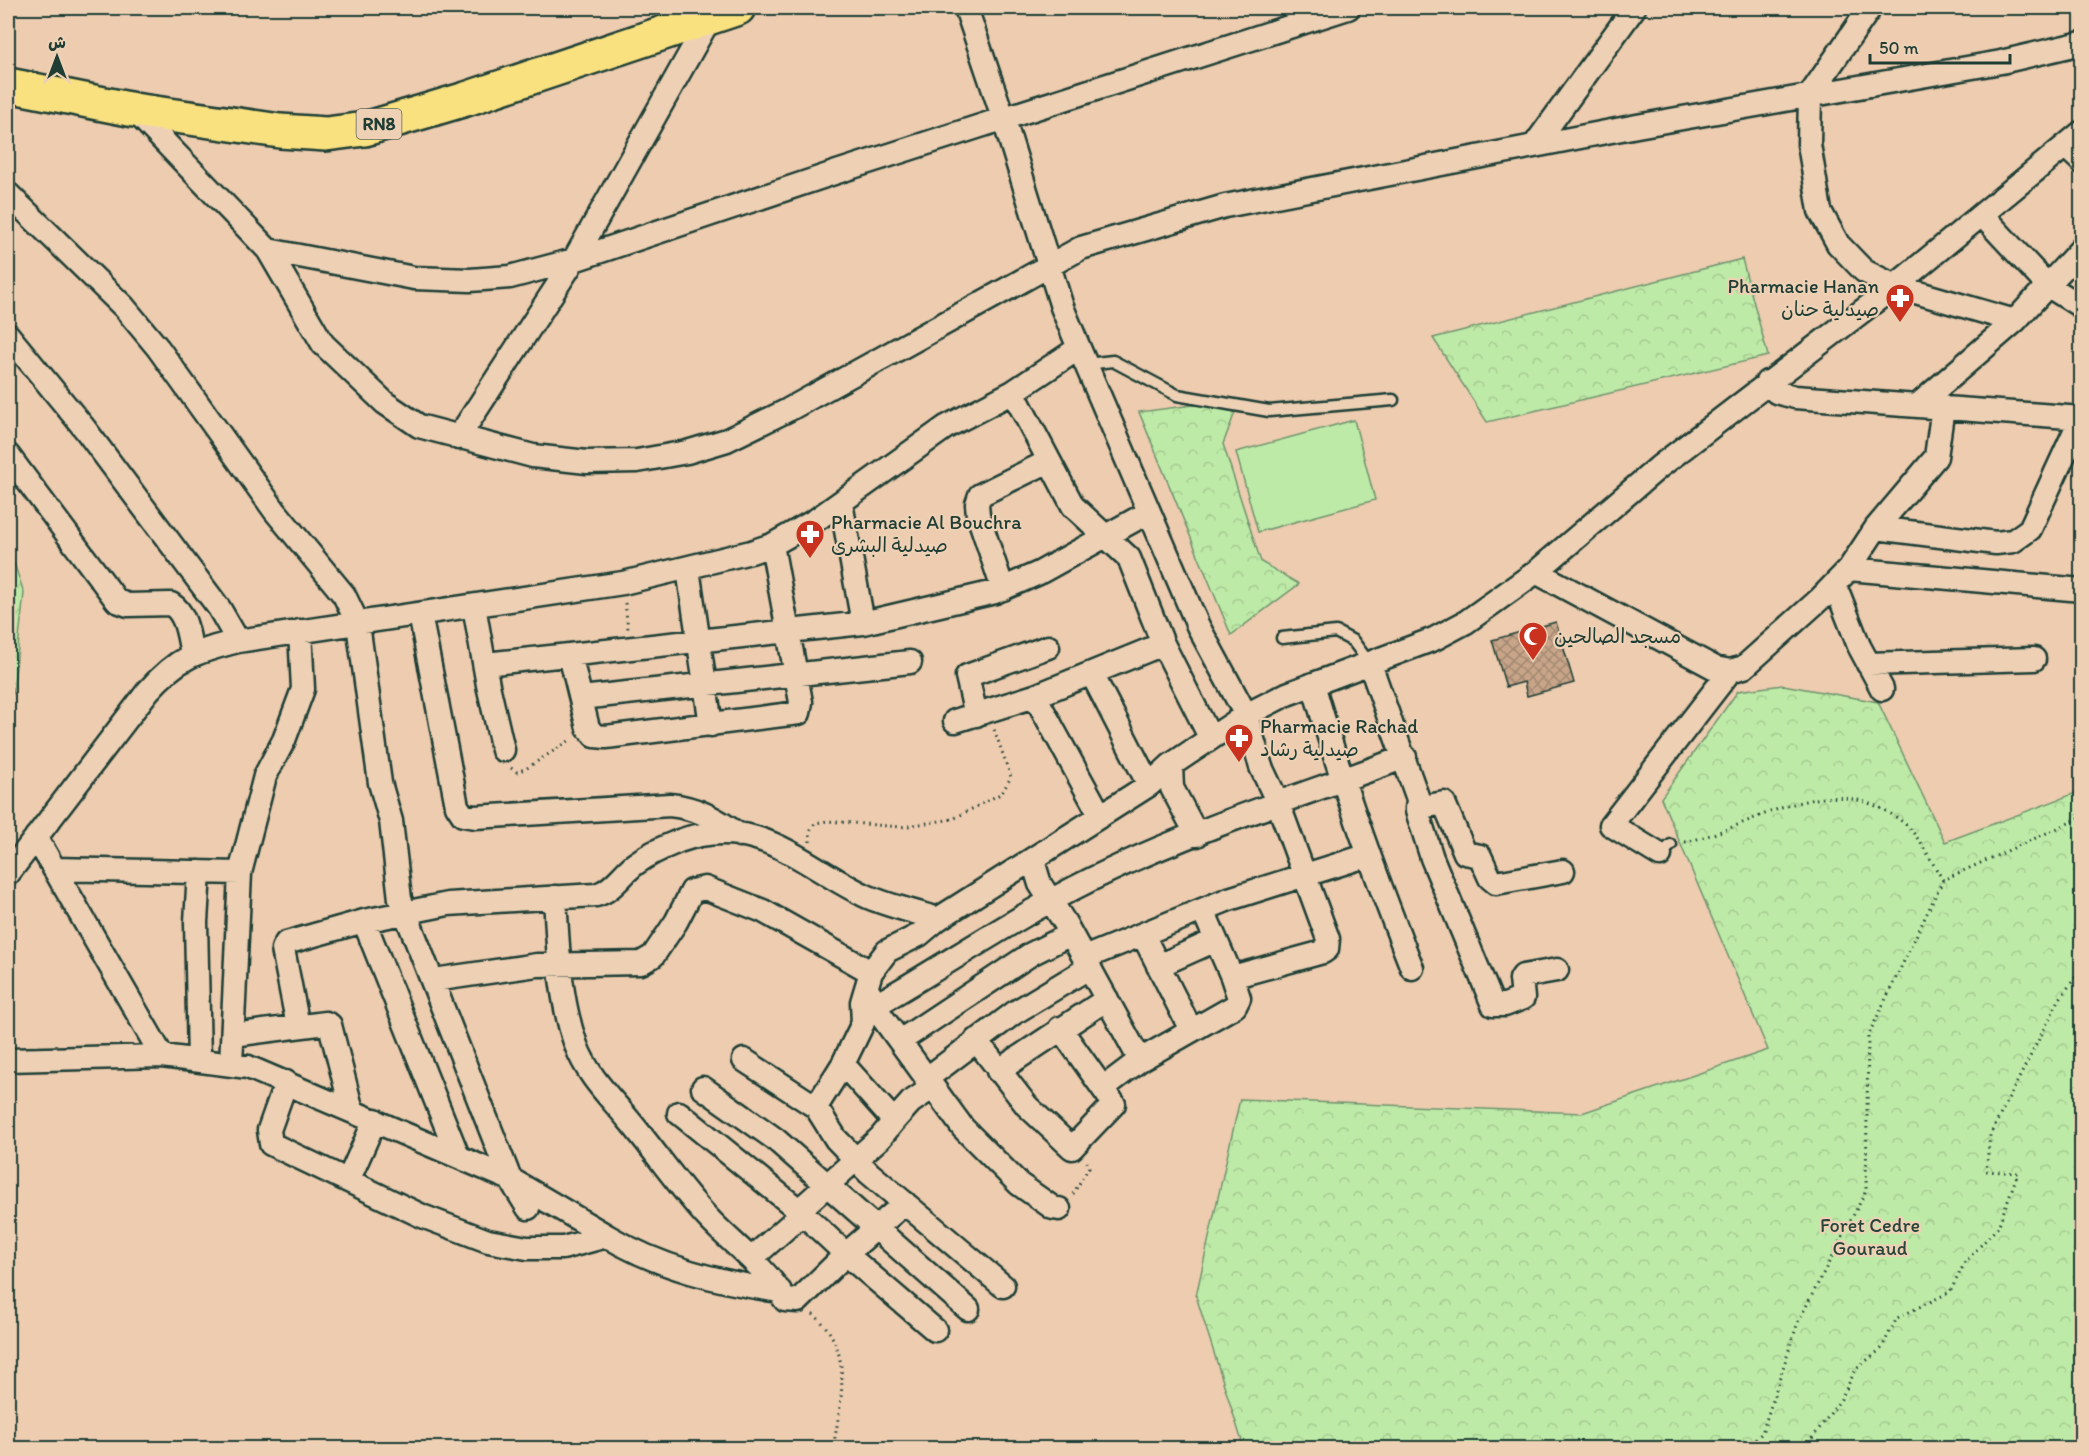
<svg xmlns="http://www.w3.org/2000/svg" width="2089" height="1456" font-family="Itim,'Playpen Sans Arabic',sans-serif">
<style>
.forest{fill:url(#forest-crowns);stroke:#6e946e;stroke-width:1.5}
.pitch{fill:#beeaa7;stroke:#6e946e;stroke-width:1.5}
.building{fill:url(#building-cross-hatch);stroke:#1f3d34;stroke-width:1.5}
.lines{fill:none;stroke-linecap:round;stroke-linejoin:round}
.lane-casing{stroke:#1f3d34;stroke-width:15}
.street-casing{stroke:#1f3d34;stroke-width:27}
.primary-casing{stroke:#1f3d34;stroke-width:38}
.path{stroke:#1f3d34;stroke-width:3;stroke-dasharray:1.5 4.5;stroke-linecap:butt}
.lane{stroke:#eed1b5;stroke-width:10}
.street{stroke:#eed1b5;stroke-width:22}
.primary{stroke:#fae180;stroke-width:33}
.labels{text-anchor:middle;stroke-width:4.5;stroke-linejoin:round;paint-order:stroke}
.shield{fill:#eed1b5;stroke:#5d695b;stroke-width:1.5}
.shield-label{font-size:18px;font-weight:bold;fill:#1f3d34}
.poi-label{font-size:20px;fill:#1f3d34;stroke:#eed1b5;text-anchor:start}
.park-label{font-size:20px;fill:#27463a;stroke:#eed1b5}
</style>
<defs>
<pattern id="forest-crowns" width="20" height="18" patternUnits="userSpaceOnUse" patternTransform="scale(1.5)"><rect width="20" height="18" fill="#beeaa7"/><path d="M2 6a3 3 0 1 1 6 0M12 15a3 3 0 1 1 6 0" fill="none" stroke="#a3ca90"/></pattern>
<pattern id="building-cross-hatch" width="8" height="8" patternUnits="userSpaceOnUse" patternTransform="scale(1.5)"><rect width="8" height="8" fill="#c8a589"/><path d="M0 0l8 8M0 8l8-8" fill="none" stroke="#a28871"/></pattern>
</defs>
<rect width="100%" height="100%" fill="#edccaf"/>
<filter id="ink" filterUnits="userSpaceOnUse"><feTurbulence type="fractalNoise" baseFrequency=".0167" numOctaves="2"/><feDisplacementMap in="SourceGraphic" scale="12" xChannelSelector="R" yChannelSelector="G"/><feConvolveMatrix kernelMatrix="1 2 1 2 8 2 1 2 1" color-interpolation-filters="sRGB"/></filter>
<g filter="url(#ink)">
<path class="forest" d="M1742,259L1768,356L1487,422L1433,338Z
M1240,399L1223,444L1261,562L1299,584L1231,635L1139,412Z
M8,545L24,593L13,693L8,704Z
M1783,685L1878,702L1945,842L2081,791V1448H1244L1196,1296L1240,1099L1582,1113L1768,1050L1661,798L1738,691Z"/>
<path class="pitch" d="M1354,420L1375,500L1258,532L1236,452Z"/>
<path class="building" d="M1556,622L1574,683L1527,696L1524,682L1506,687L1492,640Z"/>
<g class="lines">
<g class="lane-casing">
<path id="lane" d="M1086,364L1113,361L1177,395L1269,411L1393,400
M1282,638L1336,632L1353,641L1370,664
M1660,855L1671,845"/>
</g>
<g class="street-casing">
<path id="street" d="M1870,8L1810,95L1809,144L1820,211L1838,244L1864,271L1895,286L2015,321
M134,110L268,250L414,278L470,280L510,277L574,260L837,172L1348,8
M1534,146L1634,8
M2065,146L2082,162
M8,194L124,307L158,348L275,511L344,595L358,624L380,783L391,821L400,899L510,1179L528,1208
M1982,215L2047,285L2082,307
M268,250L323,344L385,403L419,426L533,456L587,462L637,461L687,452L727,440L788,410L1081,248L1225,206L1637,126L2001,62L2082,43
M8,335L85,429L219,608L238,641
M1079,348L1198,626L1246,715L1261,767L1278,803L1328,939L1327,949L1323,952L1232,977L1239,998L1235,1006L1140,1060
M1767,382L1776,392L1795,397L2082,418
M1013,392L1073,506L1129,558L1163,644L1210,737
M1918,405L2015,321L2082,248
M458,438L574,260L711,16
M8,455L117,601L128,605L171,604C187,614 188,636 192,653
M1876,528L1996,543L2013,541L2030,529L2081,418
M688,569L711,725
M1849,569L2082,590
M1536,572L1715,668L1730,671L1744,667L1821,598L1849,569L1876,528L1936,457L1943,407
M1003,589L978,515L977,504L980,495L1049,461
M1821,598L1832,593L1839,595L1859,646L1882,689
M474,606L488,685L503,750
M420,614L457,806L463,815L475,817L670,805C698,808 717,819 739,835
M863,623L995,592L1039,573L1149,512
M570,655L588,728L595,736L606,737L799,713L801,702L772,545
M485,664L863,623L841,503
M1370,664L1418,799L1417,811L1432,858L1493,1005H1505L1523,998L1521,979L1523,976L1557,970
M1868,664L2034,659
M1092,674L1149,785
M1313,684C1341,781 1375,875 1412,968
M1035,696L1100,815
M581,698L910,662
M976,715L967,676L1048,647
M955,721L1035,696L1163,644
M1171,765L1172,788L1197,835
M1417,808L1444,803L1465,853L1480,856L1490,878L1496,883L1563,871
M36,837L162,1056
M1660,855L1611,825L1730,671
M1033,861L1040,884L1065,923L1140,1060L1103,1088
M54,869L240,873L265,776L284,740L303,689L300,631
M199,872L196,922L199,1060
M8,874L148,691C178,657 195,652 238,641L623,583L751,552L772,545L816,520L946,427L1013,392L1079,348L1062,307L1004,120L966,8
M555,897C558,947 559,997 576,1045C587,1075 608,1095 628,1119C655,1151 679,1187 708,1218C733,1245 766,1267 785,1300L798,1301L846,1254L801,1212L679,1113
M1203,910L1232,977
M364,921L458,1156
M1143,935L1191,1030
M1084,958L1229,899L1369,855
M1158,966L1216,940
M434,980L537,965L641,963L653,956L676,922L692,891L705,888L763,911L871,972
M870,994L874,1006L963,1128L1019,1184L1053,1208L1059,1209
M874,1006C953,961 1028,908 1111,870C1206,825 1307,794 1405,757
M298,1026L283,949L286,943L364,921L448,904L596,895C612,891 622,874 635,864C647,855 664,847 679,841C757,813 802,865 864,895C887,906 914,911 938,919
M233,1035L326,1023L330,1025L352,1111
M976,1040L1027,1106L1072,1148L1114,1104L1060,1028
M900,1041L1031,954L1071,934
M8,1060L162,1056L248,1067L510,1179L607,1236
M744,1060L816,1107L843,1064L863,1023L862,1002L871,972L887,951L919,935L938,919L1149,785L1171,765L1246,715L1287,694L1434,639L1466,622L1536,572L1659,467L1895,286L2082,132
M231,1064L240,873
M998,1071L1107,999
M926,1079L1014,1013L1090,967
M286,1082L269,1130L271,1144L422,1216L488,1241L527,1248H563L607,1236C660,1268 719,1282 780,1291
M703,1088L775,1139L968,1309
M816,1107L836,1139L869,1173L1003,1286
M894,1121L911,1102L932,1088
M348,1181L375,1120
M905,1203L846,1254L935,1330
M798,1211L880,1138L894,1121L843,1064
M751,1259L802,1214"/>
</g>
<g class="primary-casing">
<path id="primary" d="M8,85L134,110L280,131L326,134L365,129L466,99L738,8"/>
</g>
<path class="path" d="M625,603L628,629
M511,768L517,772L527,768L572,739
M810,842V831L815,823L827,821L901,827L953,819L1002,793L1011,777L994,729
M1685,842C1763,825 1827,763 1904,823C1918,834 1933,865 1943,880
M1073,1194L1089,1167L1087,1162
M813,1314C855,1348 841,1402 833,1448
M1747,1448L1762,1433L1798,1322L1866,1191L1868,1036L1943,880L2082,817
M1805,1448L1841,1399L1856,1369L1881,1349L1897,1318L1950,1292L1965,1262L1998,1227L2018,1173L1986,1171L1990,1135L2059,1000L2082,968"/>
<use href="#lane" class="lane"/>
<use href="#street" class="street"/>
<use href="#primary" class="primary"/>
</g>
</g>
<defs>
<g id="pharmacy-pin" transform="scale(1.5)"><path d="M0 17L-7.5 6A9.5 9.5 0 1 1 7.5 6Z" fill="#c8321e" stroke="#eed1b5"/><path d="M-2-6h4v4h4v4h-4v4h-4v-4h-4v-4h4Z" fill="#fff"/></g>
<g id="mosque-pin" transform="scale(1.5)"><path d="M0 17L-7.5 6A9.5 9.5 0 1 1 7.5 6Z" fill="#c8321e" stroke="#eed1b5"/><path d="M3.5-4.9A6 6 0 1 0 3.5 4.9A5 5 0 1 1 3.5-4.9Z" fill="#fff"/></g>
</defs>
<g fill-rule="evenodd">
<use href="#pharmacy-pin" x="1900" y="298"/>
<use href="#pharmacy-pin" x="810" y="534"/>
<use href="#mosque-pin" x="1533" y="636"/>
<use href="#pharmacy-pin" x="1239" y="738"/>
</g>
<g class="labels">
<rect class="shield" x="356.5" y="109" width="45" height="30" rx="4.5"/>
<g class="shield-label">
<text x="379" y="130">RN8</text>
</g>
<g class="poi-label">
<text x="1879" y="293" text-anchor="end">Pharmacie Hanan<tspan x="1879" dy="23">صيدلية حنان</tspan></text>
<text x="831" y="529">Pharmacie Al Bouchra<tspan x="831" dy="23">صيدلية البشرى</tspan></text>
<text x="1554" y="643">مسجد الصالحين</text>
<text x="1260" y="733">Pharmacie Rachad<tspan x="1260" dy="23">صيدلية رشاد</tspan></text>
</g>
<g class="park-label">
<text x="1870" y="1232">Foret Cedre<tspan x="1870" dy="23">Gouraud</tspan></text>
</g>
</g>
<rect width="2089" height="1456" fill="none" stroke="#eed1b5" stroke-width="30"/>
<rect x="15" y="15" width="2059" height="1426" fill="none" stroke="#1f3d34" stroke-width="2" filter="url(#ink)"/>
<g transform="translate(57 57)" stroke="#eed1b5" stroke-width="4.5" paint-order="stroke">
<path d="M0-4.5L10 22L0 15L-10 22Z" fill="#1f3d34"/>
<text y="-9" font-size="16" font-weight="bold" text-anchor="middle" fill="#1f3d34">ش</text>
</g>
<path d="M1870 54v9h140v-9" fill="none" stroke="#1f3d34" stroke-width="3"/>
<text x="1879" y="54" font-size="18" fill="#1f3d34" stroke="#eed1b5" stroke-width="4.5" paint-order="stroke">50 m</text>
</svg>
